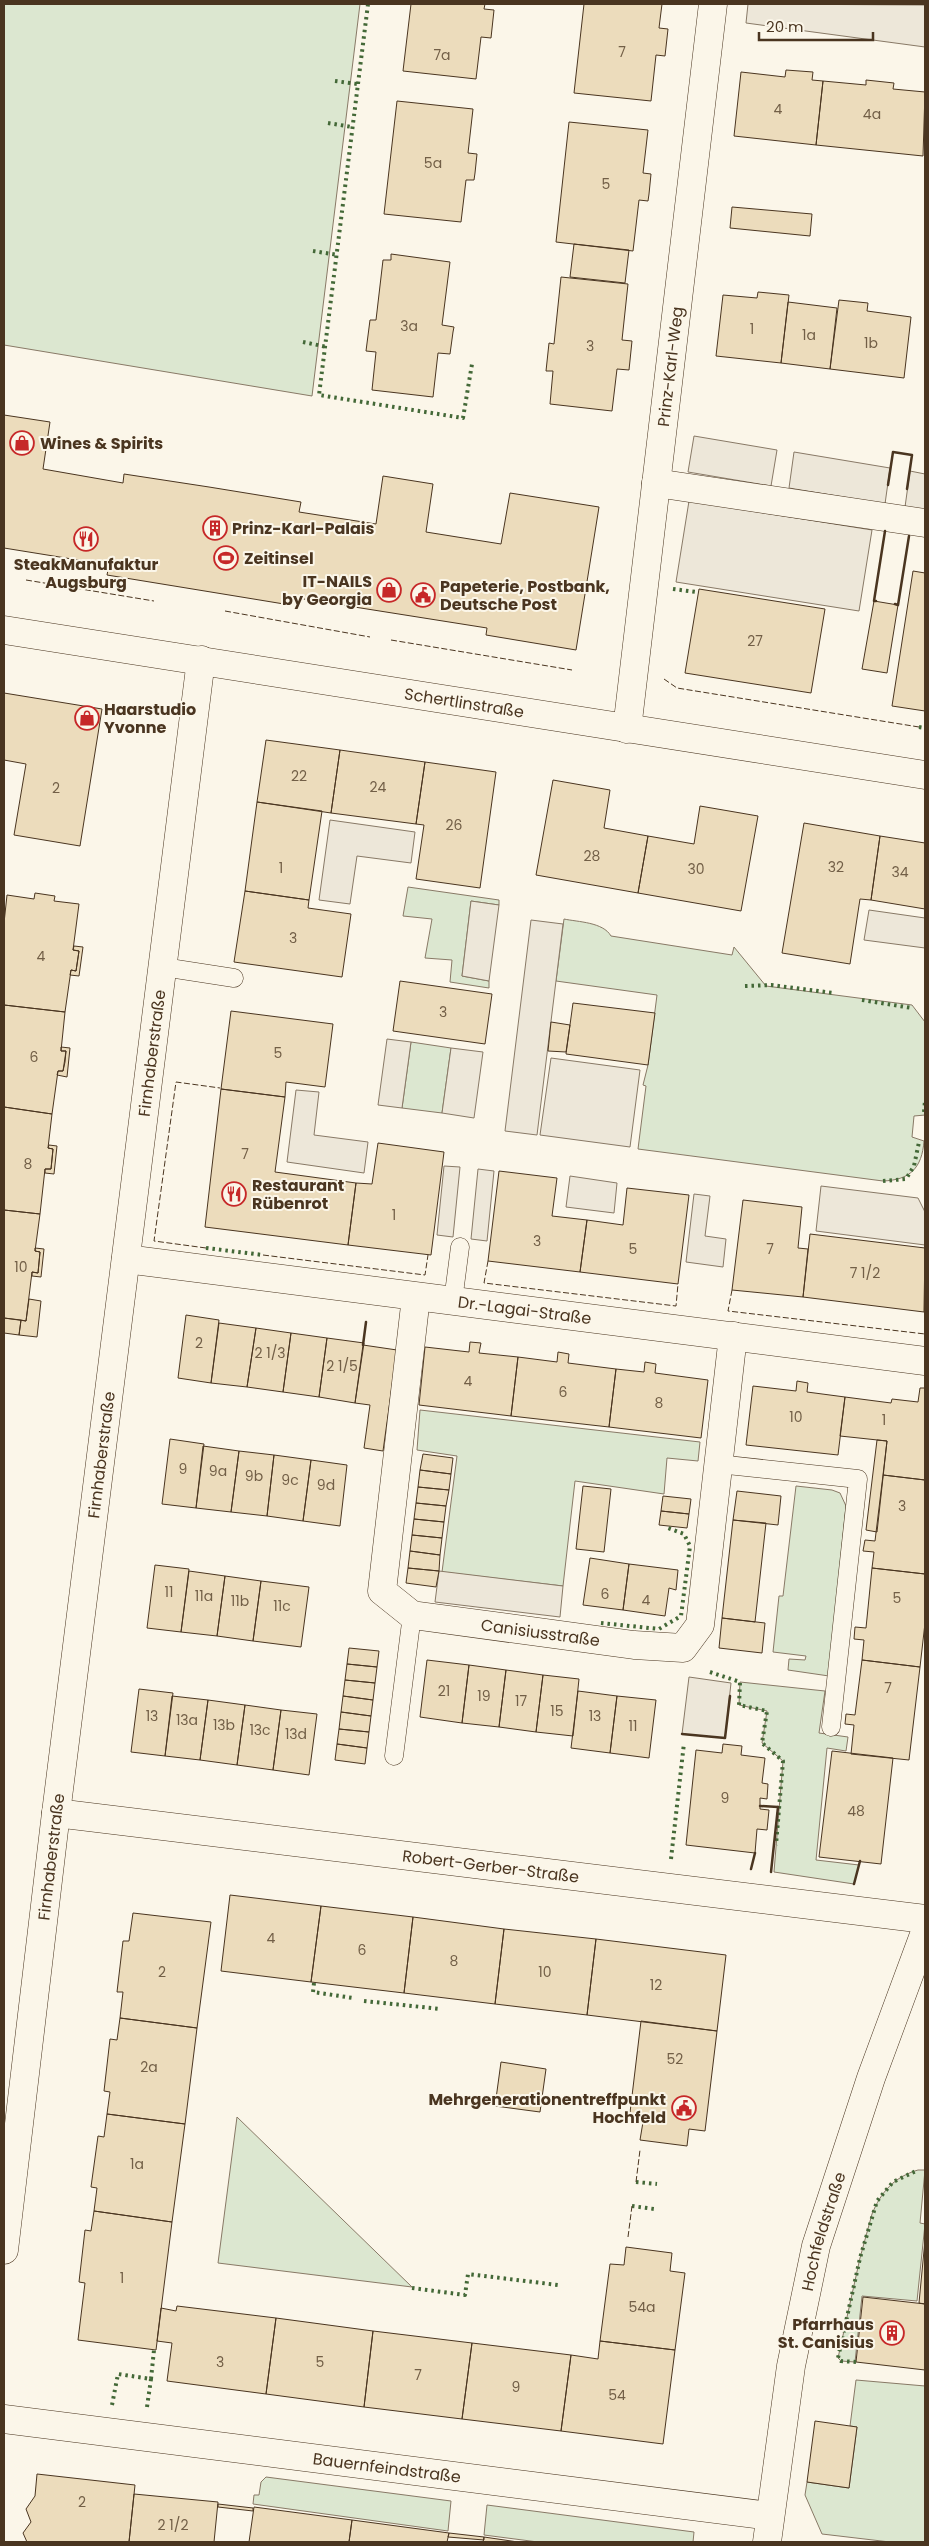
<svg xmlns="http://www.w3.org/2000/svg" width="929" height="2546" font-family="Poppins,sans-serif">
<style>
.green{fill:#dce7d0;stroke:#887966}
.parking{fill:#ede7d9;stroke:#887966}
.building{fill:#ecdcbc;stroke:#4a3520}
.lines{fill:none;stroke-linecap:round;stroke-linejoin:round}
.lane-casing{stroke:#4a3520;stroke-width:19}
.street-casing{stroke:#4a3520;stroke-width:29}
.secondary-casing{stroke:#4a3520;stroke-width:29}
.lane{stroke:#fbf6e9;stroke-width:18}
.street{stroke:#fbf6e9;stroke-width:28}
.secondary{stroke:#fbf6e9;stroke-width:28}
.hedge{stroke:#436837;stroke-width:4;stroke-dasharray:2.5 4;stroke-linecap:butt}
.fence{stroke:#4a3520;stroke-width:1;stroke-dasharray:6 2.5;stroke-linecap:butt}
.wall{stroke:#4a3520;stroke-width:2.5}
.labels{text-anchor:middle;stroke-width:4;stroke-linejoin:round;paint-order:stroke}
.number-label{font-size:14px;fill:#725f47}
.street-label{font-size:16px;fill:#4a3520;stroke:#fbf6e9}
.poi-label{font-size:16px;font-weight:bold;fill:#4a3520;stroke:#fbf6e9;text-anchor:start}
</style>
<rect width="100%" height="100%" fill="#fbf6e9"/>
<path class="green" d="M4,4H360L312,396L4,345Z
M408,887L499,900V905L471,901L462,976L489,981V988L450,982L452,960L425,958L432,919L403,916Z
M564,919C578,922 603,922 611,936L732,955L734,947L766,986L912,1005L925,1022V1115L914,1116L912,1137L924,1141C922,1168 910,1180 883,1181L638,1149L646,1086L643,1085L648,1065L657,995L556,981Z
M411,1042L451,1048L442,1113L402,1108Z
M420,1410L700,1442L698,1461L667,1458L664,1494L575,1481L563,1586L442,1572L457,1456L417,1450Z
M796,1486L832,1490L840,1493L846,1506L829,1676L788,1670L789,1659L805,1660L806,1656L773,1652L779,1596H783Z
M740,1682L825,1691L819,1733L848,1737L846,1751L827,1748L816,1860L859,1865L854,1884L774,1872L783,1761L762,1743L767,1711L739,1705Z
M237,2117L412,2287L218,2263Z
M918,2170H925L920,2223L925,2224L917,2301L862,2296L855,2362L841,2361L838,2358L860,2258L872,2214C881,2192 894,2177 918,2170Z
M856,2380L925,2386V2542H890L822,2534L805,2495L807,2482L849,2488L857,2427L850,2426Z
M266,2477L451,2501L448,2531L253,2504L254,2495H259L261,2482Z
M487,2505L694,2532L693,2542H538L484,2535Z"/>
<path class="parking" d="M748,4L925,5V47L746,23Z
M694,436L777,450L771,486L688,472Z
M794,452L890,468L885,504L789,488Z
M910,471L925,474V510L905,507Z
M689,501L872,530L859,611L676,582Z
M330,820L415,832L411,863L357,856L350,904L319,900Z
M471,901L499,905L489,981L462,976Z
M869,910L925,918V948L864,940Z
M531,920L563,924L537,1135L505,1131Z
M387,1039L411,1042L402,1108L378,1105Z
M451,1048L483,1052L474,1118L442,1113Z
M551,1058L640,1070L630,1147L540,1135Z
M296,1090L319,1092L314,1135L368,1142L364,1173L287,1162Z
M444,1166L460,1167L453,1237L437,1235Z
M478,1169L494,1171L487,1241L471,1239Z
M570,1176L617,1183L614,1213L566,1207Z
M821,1186L918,1198L925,1212V1245L816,1231Z
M694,1194L710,1196L705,1236L726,1239L723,1267L686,1262Z
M439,1571L563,1586L560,1617L435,1602Z
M689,1677L731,1683L725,1738L682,1734Z"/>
<path class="building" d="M411,4H485L484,9L494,10L491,38L481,37L476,79L403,71Z
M584,4H662L659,28L668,29L665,56L656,55L651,101L574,93Z
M786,70L813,72L812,80L823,81L816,145L734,136L741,72L785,77Z
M866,80L894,83L893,89L925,92L923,156L816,145L823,81L866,85Z
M397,101L473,109L468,153L477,154L475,173L474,180H466L461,222L384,214Z
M569,122L648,130L643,173L651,174L649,194L648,201L639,200L633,251L556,242Z
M732,207L812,214L810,236L730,228Z
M574,244L629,250L625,283L570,277Z
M391,254L450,262L442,325L454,327L453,332L450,354L438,353L433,397L372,390L376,352L366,351L370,320H376L383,260H391Z
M561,277L628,284L622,340L632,341L629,370L617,369L612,411L550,404L553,371H546L549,343L554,344Z
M758,292L789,295L781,363L716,356L723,295L757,298Z
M839,300L868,303L867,311L911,317L904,378L830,369Z
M788,302L837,308L830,369L781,363Z
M4,415L50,422L43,469L123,483L124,474L209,487L301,502L299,512L376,524L383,476L433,484L426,532L501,544L510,493L599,507L576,650L486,635L487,628L285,596L284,604L107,575L109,565L4,548Z
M913,571L925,573V711L892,706Z
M699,589L825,609L811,693L685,673Z
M874,601L898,605L887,673L862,669Z
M4,693L102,709L80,846L14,835L26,764L4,760Z
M266,740L340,750L331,813L257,802Z
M340,750L425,762L416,824L331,813Z
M425,762L496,772L480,888L416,879L424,825L416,824Z
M553,780L610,790L604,828L648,836L638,893L536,875Z
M257,802L322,811L309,900L245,891Z
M700,806L758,816L741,911L638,893L648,836L694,844Z
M804,823L880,836L871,900L860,899L850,964L782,953Z
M880,836L925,843V909L871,900Z
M245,891L309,900L308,908L351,914L342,977L234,962Z
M35,893L55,896L54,901L79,904L73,950L79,951L76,971L71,970L65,1012L4,1005V923L7,895L34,899Z
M74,946L83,947L79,976L70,975L71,970L76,971L79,951L73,950Z
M400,981L492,994L485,1044L393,1031Z
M573,1003L655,1013L648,1065L566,1054Z
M4,1005L65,1012L61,1051H66L65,1062L63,1071H58L52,1114L4,1107Z
M231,1011L333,1024L325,1087L286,1082L285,1097L221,1089Z
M551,1022L570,1025L566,1052L548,1051Z
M61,1047L70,1048L67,1077L57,1075L58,1071H63L66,1051H61Z
M221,1089L285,1097L275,1172L356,1183L348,1245L205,1227Z
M4,1107L52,1114L48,1148L53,1149L51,1169H45L40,1214L4,1210Z
M378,1143L444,1152L431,1255L348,1245L356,1183L372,1184Z
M49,1145L57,1146L54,1174L45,1173V1169H51L53,1149L48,1148Z
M499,1171L557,1178L552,1216L587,1220L580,1272L488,1261Z
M627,1188L689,1195L678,1284L580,1272L587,1220L623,1225Z
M743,1200L802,1207L798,1248L808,1249L803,1297L732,1290Z
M4,1210L40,1214L35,1251L40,1252L38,1273L32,1272L26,1321L4,1318Z
M810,1234L925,1248L924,1312L803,1297Z
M35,1248L44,1249L41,1277L32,1276V1272L38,1273L40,1252L35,1251Z
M29,1299L41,1301L37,1337L19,1335L21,1320L26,1321Z
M186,1315L219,1320L211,1383L178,1378Z
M4,1318L21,1320L19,1335L4,1333Z
M219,1323L256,1328L247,1387L211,1383Z
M256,1328L291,1333L283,1392L247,1387Z
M291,1333L327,1338L319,1397L283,1392Z
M327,1338L364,1343L355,1403L319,1397Z
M470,1342L481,1343L479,1353L518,1357L511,1416L419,1405L425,1347L469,1352Z
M363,1345L397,1350L383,1451L364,1448L370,1405L355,1403Z
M558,1352L569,1354L568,1363L616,1369L609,1427L511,1416L518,1357L557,1362Z
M645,1362L656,1364L655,1373L708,1380L701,1438L609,1427L616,1369L644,1372Z
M797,1381L808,1383L807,1392L845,1397L838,1455L746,1445L753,1386L796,1391Z
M920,1388H925V1480L883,1475L887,1441L840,1436L845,1397L891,1403L892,1399L918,1402Z
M170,1439L204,1444L196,1508L162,1504Z
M877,1440L887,1441L877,1532L866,1530Z
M203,1446L239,1451L231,1512L196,1508Z
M239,1451L274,1455L267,1516L231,1512Z
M423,1454L453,1458L451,1474L420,1470Z
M274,1455L311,1460L303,1521L267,1516Z
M311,1460L347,1465L340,1526L303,1521Z
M420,1470L451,1474L449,1490L418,1487Z
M883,1475L925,1480V1574L872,1568L874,1552L863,1551L865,1540L875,1541Z
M583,1486L611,1489L604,1552L576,1549Z
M418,1487L449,1490L446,1506L416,1503Z
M737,1491L781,1496L778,1525L733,1520Z
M663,1496L691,1499L689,1514L661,1511Z
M416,1503L446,1506L444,1522L414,1519Z
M661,1511L689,1514L687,1528L659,1525Z
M414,1519L444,1522L442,1538L412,1535Z
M733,1520L766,1523L755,1622L722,1618Z
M412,1535L442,1538L440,1555L410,1551Z
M410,1551L440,1555L439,1571L408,1568Z
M590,1558L629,1564L623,1610L583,1605Z
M629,1564L678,1570L676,1590L669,1588L665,1616L623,1610Z
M155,1565L189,1569L181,1632L147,1628Z
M408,1568L439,1571L436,1587L406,1583Z
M872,1568L925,1574V1623L920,1667L862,1660L864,1640L854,1639L855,1627L866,1628Z
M189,1571L225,1576L217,1636L181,1632Z
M225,1576L261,1581L253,1641L217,1636Z
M261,1581L309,1587L301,1647L253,1641Z
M722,1618L765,1623L762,1653L719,1648Z
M349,1648L379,1651L377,1667L347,1664Z
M427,1660L469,1665L462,1723L420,1717Z
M862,1660L920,1667L909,1760L851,1754L854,1725L845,1724L846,1714L855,1715Z
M347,1664L377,1667L375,1683L345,1680Z
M469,1665L506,1670L499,1727L462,1723Z
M506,1670L543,1675L536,1732L499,1727Z
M543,1675L579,1679L573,1736L536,1732Z
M345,1680L375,1683L373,1700L343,1696Z
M139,1689L173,1693L165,1756L131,1752Z
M578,1691L617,1696L610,1753L571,1748Z
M172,1696L208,1700L200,1760L165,1756Z
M343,1696L373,1700L371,1716L341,1712Z
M617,1696L656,1700L649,1758L610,1753Z
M208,1700L245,1705L237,1765L200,1760Z
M245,1705L281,1710L273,1770L237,1765Z
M281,1710L317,1714L309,1775L273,1770Z
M341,1712L371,1716L369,1732L339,1729Z
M339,1729L369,1732L367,1748L337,1744Z
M337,1744L367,1748L365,1764L335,1760Z
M723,1744L742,1746L741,1755L765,1758L762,1783L768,1784L767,1799L760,1798V1809L769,1810L767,1830L757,1829L755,1853L686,1845L696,1750L722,1753Z
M832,1751L893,1758L881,1864L819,1857Z
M230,1895L321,1906L311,1982L221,1971Z
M321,1906L413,1917L404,1993L311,1982Z
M133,1913L211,1922L197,2028L120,2018L123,1992H117L123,1941H129Z
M413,1917L504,1929L495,2004L404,1993Z
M504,1929L596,1939L587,2015L495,2004Z
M596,1939L726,1955L717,2031L587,2015Z
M120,2018L197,2028L185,2124L107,2114L110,2092L104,2091L110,2039L117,2040Z
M641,2021L717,2031L705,2131L689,2129L687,2146L640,2140L643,2122L629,2121Z
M501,2062L546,2069L540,2112L495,2106Z
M107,2114L185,2124L172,2222L94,2211L97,2188L91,2187L98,2136L104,2137Z
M94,2211L172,2222L156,2350L78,2340L85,2283L79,2282L85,2230L91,2231Z
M925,2240V2304L919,2303Z
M626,2247L672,2253L670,2271L685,2273L675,2350L600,2341L610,2264L624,2265Z
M863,2297L925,2304V2370L856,2362Z
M177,2306L276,2318L266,2394L167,2381L172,2343L157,2341L161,2308L176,2311Z
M276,2318L373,2331L364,2407L266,2394Z
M373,2331L472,2343L462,2419L364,2407Z
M600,2341L675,2350L663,2444L561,2431L571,2355L598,2359Z
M472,2343L571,2355L561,2431L462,2419Z
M815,2421L857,2427L849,2488L807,2482Z
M37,2474L135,2485L129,2542H27L23,2533L31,2522L26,2509L35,2496Z
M134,2494L218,2502L214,2542H129Z
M218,2504L253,2508V2511L218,2507Z
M254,2507L352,2520L349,2542H249Z
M352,2520L449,2533L447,2542H349Z
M449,2533L484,2537V2540L448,2537Z
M484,2537L518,2542H524H483Z"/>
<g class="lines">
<g class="lane-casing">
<path id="lane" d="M163,967L234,978
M453,1301L460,1247
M718,1464L858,1479L831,1727
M394,1756L412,1615"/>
</g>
<g class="street-casing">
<g id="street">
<path d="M656,483L925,523"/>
<path id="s1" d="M627,729L713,4"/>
<path id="s2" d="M126,1259L925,1361"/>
<path id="s3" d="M416,1297L382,1591L412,1615L634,1645L683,1648L700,1625L733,1336"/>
<path id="s4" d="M56,1813L925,1919"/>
<path id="s5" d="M4,2250L56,1813L201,660"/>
<path id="s6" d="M4,2419L770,2516"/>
<path id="s7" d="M767,2542L791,2366L816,2246L871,2078L925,1932"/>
</g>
</g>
<g class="secondary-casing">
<g id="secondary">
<path id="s8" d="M4,630L925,775"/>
</g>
</g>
<use href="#lane" class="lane"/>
<use href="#street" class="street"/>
<use href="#secondary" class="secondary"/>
<path class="hedge" d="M368,4L319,395L463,418L472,364
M335,81L357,84
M328,123L352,127
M313,251L338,255
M303,342L327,347
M673,589L696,592
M919,727L925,728
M745,986L771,985L834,993
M862,1000L912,1008
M924,1112L925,1101
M883,1181L906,1179L914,1166L919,1142
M206,1248L263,1255
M601,1623L659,1629L681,1616L690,1546L684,1534L668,1528
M710,1672L740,1682L739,1705L767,1711L762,1743L783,1761L776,1845
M671,1859L684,1743
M314,1983L313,1992L353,1998
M364,2001L441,2009
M636,2182L657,2184
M632,2206L654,2209
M412,2288L465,2295L468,2274L558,2285
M856,2362L841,2361L838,2358L860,2258L877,2201L893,2182L918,2170
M112,2405L118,2374L151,2379L154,2350
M147,2407L151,2379"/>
<path class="fence" d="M26,580L154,601
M225,611L370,637
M391,640L572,670
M664,679L677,688L919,727
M206,1248L154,1241L176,1082L220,1088
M263,1255L425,1275L428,1255
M488,1261L484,1283L676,1306L678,1284
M732,1290L728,1311L925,1334
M636,2182L640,2150
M628,2237L632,2206"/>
<path class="wall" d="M888,485L893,452L912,455L907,489
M876,601H874L885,531
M895,604L898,605L909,536
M363,1345L366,1322
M682,1734L725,1738L730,1696
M760,1806L778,1807L771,1872
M751,1869L755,1853
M854,1884L860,1861"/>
</g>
<defs>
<g id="shop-ring" transform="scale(1.25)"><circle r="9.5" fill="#fbf6e9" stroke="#c62828" stroke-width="1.5"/><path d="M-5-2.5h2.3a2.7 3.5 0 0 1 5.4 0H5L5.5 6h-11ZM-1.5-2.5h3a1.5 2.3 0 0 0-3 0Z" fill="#c62828"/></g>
<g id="building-ring" transform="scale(1.25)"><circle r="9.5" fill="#fbf6e9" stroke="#c62828" stroke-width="1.5"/><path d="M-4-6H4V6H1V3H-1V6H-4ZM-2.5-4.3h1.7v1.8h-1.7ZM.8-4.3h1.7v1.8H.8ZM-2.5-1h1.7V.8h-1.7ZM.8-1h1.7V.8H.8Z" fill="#c62828"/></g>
<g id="restaurant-ring" transform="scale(1.25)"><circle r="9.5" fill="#fbf6e9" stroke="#c62828" stroke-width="1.5"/><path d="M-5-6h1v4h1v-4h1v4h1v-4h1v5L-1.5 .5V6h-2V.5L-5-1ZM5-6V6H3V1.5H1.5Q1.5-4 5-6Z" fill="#c62828"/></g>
<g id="stadium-ring" transform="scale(1.25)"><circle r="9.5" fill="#fbf6e9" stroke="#c62828" stroke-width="1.5"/><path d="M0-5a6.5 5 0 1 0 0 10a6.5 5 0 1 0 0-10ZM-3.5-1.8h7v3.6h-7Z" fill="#c62828"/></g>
<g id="civic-ring" transform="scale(1.25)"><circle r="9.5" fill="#fbf6e9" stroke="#c62828" stroke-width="1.5"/><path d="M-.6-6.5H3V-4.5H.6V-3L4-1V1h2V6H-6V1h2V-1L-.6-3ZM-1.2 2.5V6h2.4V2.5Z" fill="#c62828"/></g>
</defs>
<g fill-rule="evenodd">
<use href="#shop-ring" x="22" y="443"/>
<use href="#building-ring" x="215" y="528"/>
<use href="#restaurant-ring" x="86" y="539"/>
<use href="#stadium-ring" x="226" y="558"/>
<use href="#shop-ring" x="389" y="590"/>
<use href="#civic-ring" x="423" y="595"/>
<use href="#shop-ring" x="87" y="718"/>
<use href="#restaurant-ring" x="234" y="1194"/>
<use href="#civic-ring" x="684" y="2108"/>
<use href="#building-ring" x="892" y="2333"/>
</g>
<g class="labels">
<g class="number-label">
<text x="622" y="57">7</text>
<text x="442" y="60">7a</text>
<text x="778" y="114">4</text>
<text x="872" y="119">4a</text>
<text x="433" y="168">5a</text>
<text x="606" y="189">5</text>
<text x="409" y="331">3a</text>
<text x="752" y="334">1</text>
<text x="809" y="340">1a</text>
<text x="871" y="348">1b</text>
<text x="590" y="351">3</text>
<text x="755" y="646">27</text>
<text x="299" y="781">22</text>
<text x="378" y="792">24</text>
<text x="56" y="793">2</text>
<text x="454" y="830">26</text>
<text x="592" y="861">28</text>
<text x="836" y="872">32</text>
<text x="281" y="873">1</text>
<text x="696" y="874">30</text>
<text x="900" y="877">34</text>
<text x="293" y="943">3</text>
<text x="41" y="961">4</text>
<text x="443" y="1017">3</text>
<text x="278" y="1058">5</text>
<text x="34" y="1062">6</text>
<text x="245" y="1159">7</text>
<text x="28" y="1169">8</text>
<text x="394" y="1220">1</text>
<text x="537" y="1246">3</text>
<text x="633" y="1254">5</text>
<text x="770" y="1254">7</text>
<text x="21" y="1272">10</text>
<text x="865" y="1278">7 1/2</text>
<text x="199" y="1348">2</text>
<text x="270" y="1358">2 1/3</text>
<text x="342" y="1371">2 1/5</text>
<text x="468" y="1386">4</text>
<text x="563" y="1397">6</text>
<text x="659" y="1408">8</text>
<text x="796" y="1422">10</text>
<text x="884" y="1425">1</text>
<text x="183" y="1474">9</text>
<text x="218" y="1476">9a</text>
<text x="254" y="1481">9b</text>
<text x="290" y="1485">9c</text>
<text x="326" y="1490">9d</text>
<text x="902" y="1511">3</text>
<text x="169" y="1597">11</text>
<text x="605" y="1599">6</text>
<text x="204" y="1601">11a</text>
<text x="897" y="1603">5</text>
<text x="646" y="1605">4</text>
<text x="240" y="1606">11b</text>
<text x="282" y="1611">11c</text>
<text x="888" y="1693">7</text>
<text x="444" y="1696">21</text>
<text x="484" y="1701">19</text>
<text x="521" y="1706">17</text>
<text x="557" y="1716">15</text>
<text x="152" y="1721">13</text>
<text x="595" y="1721">13</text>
<text x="187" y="1725">13a</text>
<text x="224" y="1730">13b</text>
<text x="633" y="1731">11</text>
<text x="260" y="1735">13c</text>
<text x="296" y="1739">13d</text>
<text x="725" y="1803">9</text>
<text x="856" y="1816">48</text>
<text x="271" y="1943">4</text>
<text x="362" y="1955">6</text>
<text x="454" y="1966">8</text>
<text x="162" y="1977">2</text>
<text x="545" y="1977">10</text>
<text x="656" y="1990">12</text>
<text x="675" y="2064">52</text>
<text x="149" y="2072">2a</text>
<text x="137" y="2169">1a</text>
<text x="122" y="2283">1</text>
<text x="642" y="2312">54a</text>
<text x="220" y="2367">3</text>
<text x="320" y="2367">5</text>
<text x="418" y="2380">7</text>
<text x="516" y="2392">9</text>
<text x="617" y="2400">54</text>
<text x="82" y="2507">2</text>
<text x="173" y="2530">2 1/2</text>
</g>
<g class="street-label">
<text dy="6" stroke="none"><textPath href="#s1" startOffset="365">Prinz-Karl-Weg</textPath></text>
<text dy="6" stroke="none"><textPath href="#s8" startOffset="466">Schertlinstraße</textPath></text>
<text dy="6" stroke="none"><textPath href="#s5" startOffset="1206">Firnhaberstraße</textPath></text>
<text dy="6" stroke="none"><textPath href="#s2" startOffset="402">Dr.-Lagai-Straße</textPath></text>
<text dy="6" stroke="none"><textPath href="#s5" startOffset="801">Firnhaberstraße</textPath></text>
<text dy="6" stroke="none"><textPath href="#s3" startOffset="464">Canisiusstraße</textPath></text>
<text dy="6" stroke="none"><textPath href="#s5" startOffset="396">Firnhaberstraße</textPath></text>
<text dy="6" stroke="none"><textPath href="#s4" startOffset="438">Robert-Gerber-Straße</textPath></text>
<text dy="6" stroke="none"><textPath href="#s7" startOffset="316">Hochfeldstraße</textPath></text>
<text dy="6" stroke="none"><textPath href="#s6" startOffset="386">Bauernfeindstraße</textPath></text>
</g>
<g class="poi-label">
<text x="40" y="449">Wines &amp; Spirits</text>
<text x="232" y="534">Prinz-Karl-Palais</text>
<text x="244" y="564">Zeitinsel</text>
<text x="86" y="570" text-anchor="middle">SteakManufaktur<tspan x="86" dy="18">Augsburg</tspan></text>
<text x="372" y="587" text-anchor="end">IT-NAILS<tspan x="372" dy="18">by Georgia</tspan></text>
<text x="440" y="592">Papeterie, Postbank,<tspan x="440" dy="18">Deutsche Post</tspan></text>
<text x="104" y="715">Haarstudio<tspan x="104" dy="18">Yvonne</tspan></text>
<text x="252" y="1191">Restaurant<tspan x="252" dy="18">Rübenrot</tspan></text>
<text x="666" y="2105" text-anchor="end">Mehrgenerationentreffpunkt<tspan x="666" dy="18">Hochfeld</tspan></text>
<text x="874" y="2330" text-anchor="end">Pfarrhaus<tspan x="874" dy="18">St. Canisius</tspan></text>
</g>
</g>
<rect width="929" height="2546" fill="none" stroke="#4a3520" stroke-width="10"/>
<path d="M759 32v8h114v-8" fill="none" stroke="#4a3520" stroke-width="2.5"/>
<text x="766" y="32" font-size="15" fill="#4a3520" stroke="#fbf6e9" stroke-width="4" paint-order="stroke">20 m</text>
</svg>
